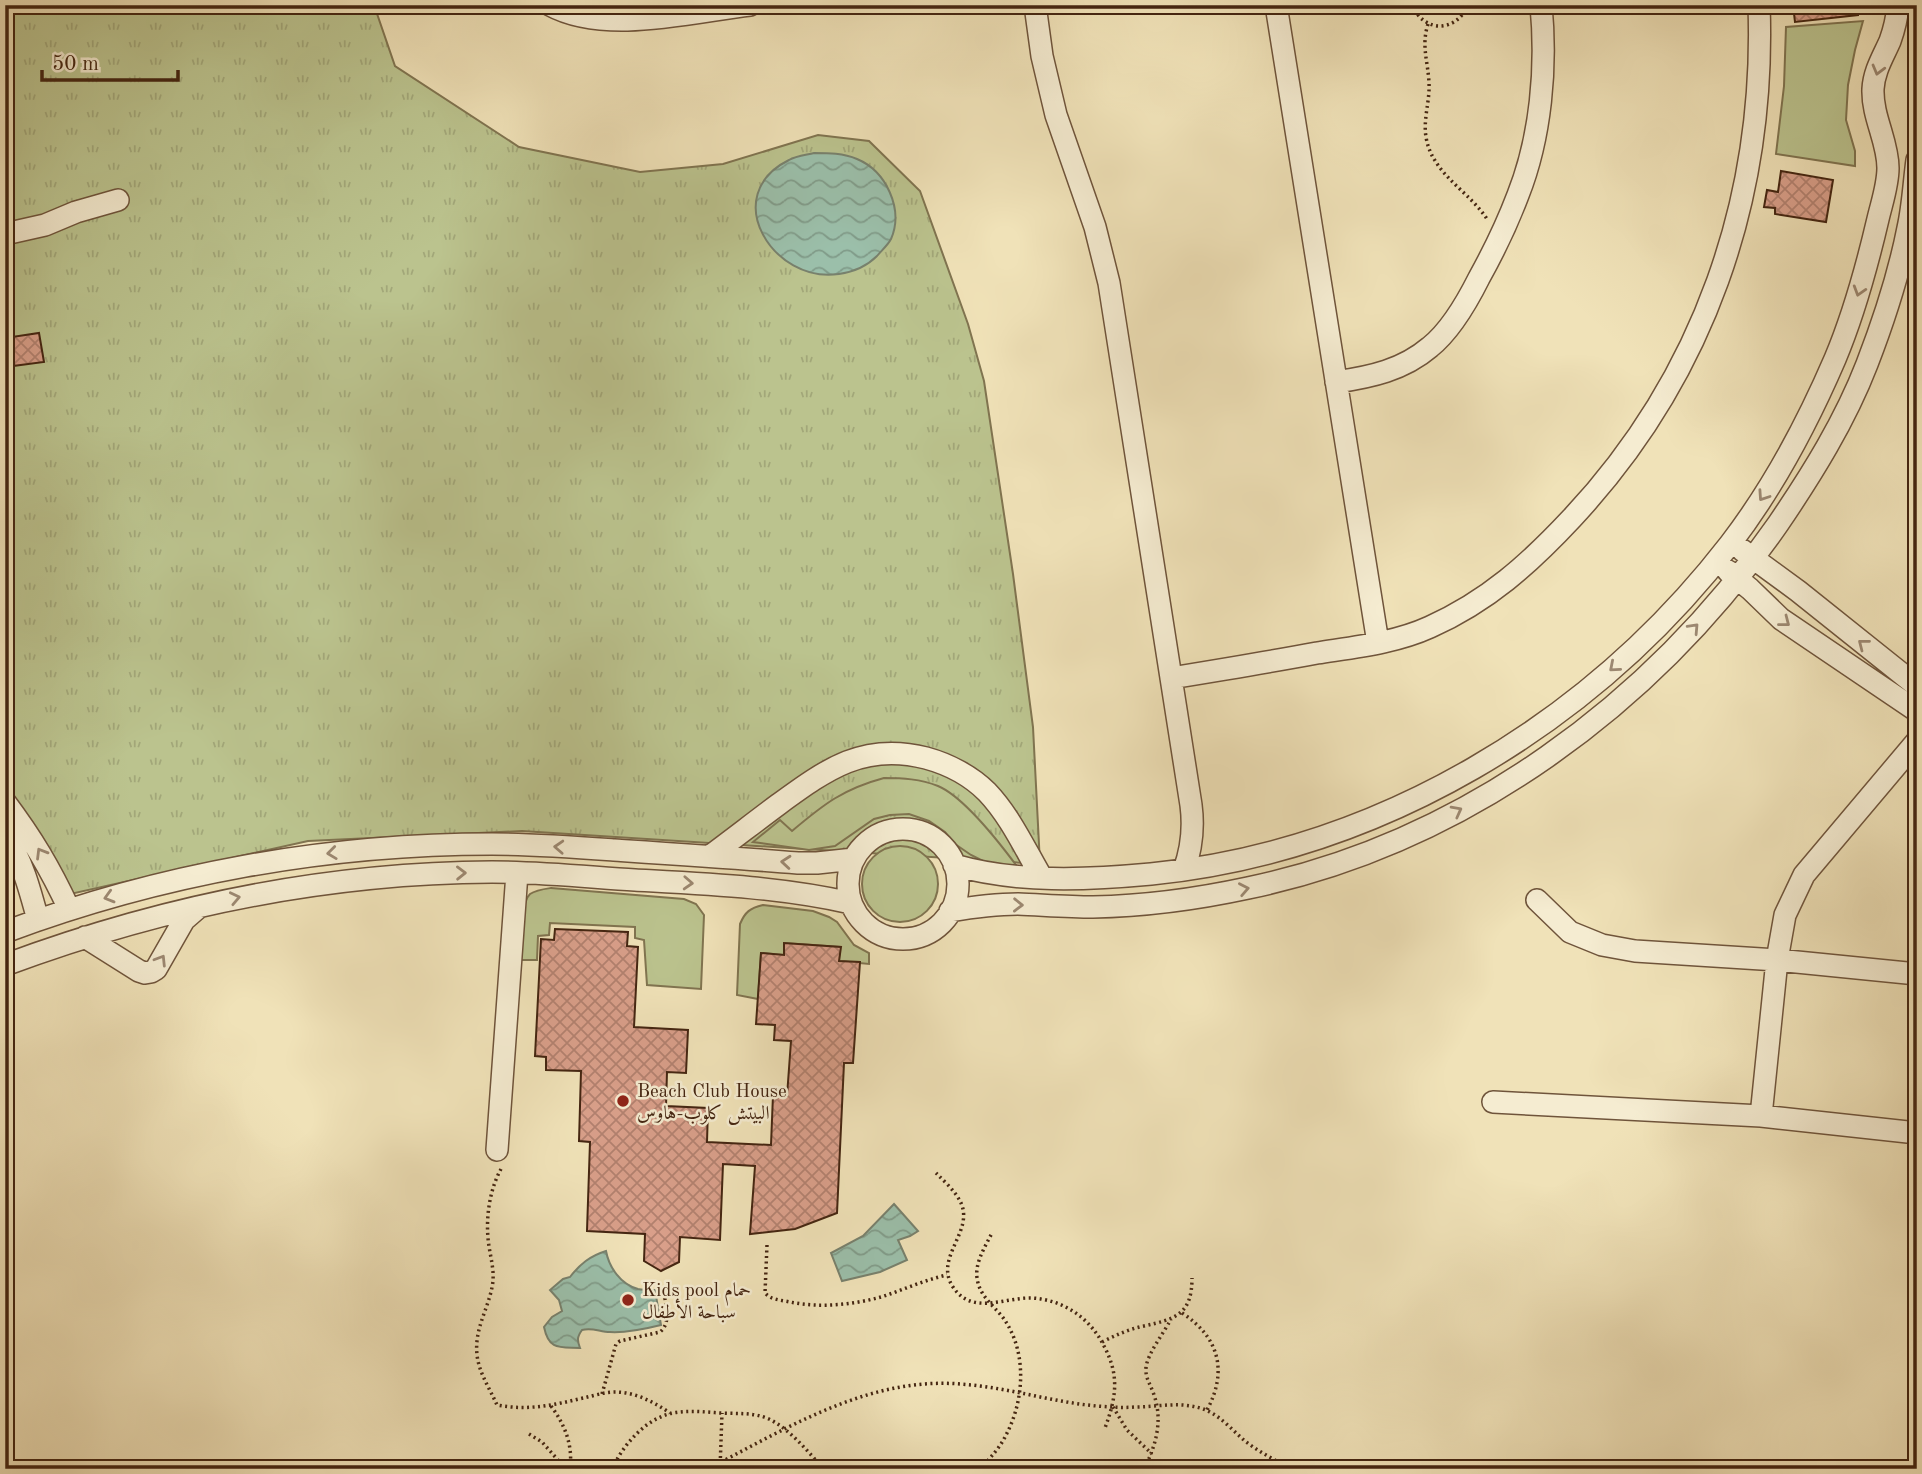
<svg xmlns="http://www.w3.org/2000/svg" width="1922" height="1474" font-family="'Old Standard TT',Amiri,serif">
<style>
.grass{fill:url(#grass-tufts);stroke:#807450;stroke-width:2}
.garden{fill:#bbc38e;stroke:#807450;stroke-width:2}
.water{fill:url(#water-waves);stroke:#78816d;stroke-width:2}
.building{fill:url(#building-cross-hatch);stroke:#442511;stroke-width:2}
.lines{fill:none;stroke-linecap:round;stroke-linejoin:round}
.minor-casing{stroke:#6f543b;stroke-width:24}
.path{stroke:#442511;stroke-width:3.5;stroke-dasharray:2 3.5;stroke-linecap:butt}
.minor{stroke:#f5ecd1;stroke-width:21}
.oneway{stroke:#9c8871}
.poi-dot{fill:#8f2418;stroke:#f5ecd1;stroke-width:2.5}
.labels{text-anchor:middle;stroke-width:5;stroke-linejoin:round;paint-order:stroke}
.poi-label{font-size:19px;fill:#442511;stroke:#f5ecd1;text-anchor:start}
</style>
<defs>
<pattern id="grass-tufts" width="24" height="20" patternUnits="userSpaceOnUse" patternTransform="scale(1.75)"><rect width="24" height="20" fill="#bbc38e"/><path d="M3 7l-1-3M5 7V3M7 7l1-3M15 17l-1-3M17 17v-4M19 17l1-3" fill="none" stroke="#a2a779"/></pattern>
<pattern id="water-waves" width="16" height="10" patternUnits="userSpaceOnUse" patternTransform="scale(1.75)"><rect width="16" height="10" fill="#9bbfaa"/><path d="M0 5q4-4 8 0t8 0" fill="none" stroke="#809b89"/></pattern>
<pattern id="building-cross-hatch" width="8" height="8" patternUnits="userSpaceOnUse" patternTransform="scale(1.75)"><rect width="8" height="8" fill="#d99f8a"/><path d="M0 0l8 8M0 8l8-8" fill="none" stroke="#b2816f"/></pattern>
</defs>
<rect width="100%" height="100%" fill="#f0e2b8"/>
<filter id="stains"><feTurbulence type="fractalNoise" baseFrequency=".00286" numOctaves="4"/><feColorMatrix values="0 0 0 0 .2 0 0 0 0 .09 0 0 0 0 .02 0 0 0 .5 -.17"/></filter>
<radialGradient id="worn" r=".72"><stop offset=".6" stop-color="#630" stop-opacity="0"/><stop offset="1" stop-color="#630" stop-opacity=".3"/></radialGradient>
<path class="grass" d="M5,5H374L395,66L519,147L640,172L723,164L818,135L869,141L920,191L968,324L984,381L1013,574L1033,727L1040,864L522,831L308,841L66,895L5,804Z"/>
<path class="garden" d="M1863,21L1855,50L1848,85L1846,120L1855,151V166L1776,154L1784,86L1786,27Z
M884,778C903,778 920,779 938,786C964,797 1002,846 1019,869L993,866L971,855L955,844L945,832L929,821L909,814L890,815L874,819L835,846L809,850L753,842L780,820L792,831C824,804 843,789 884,778Z
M862 884a38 38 0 1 1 76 0a38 38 0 1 1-76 0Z
M551,888L684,899L696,904L704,915L701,989L647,985L644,940L635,938V927L550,923L549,935L538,936L537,960H520C521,946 520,903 530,894C536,890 544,889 551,888Z
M763,905L813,911L829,917L837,922L854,945L869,953V964L839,961L840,947L785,943L784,955L761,953L758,999L737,995L740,924C745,912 750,908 763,905Z"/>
<path class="water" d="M814,153C829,153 843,153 857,159C886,171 904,209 891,239C888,245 881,251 877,256C867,266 853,272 839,274C773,284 718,195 789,160C796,156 806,155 814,153Z
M894,1204L918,1231L910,1236L898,1240L907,1260L880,1272L842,1281L831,1253L863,1236Z
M606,1251C609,1267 620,1284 638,1289C643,1290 650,1290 655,1290L661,1325C645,1329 627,1333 610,1332C600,1332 592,1327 582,1330C577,1337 577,1340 580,1348C560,1347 549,1351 544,1327L552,1317L562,1311L559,1300L550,1290L563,1279L570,1277C580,1264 590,1256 606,1251Z"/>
<path class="building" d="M1793,5H1858V15L1795,22Z
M1781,171L1833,180L1826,222L1775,214V208L1764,207L1767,190L1778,192Z
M39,333L44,362L5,367V338Z
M555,929L628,932L627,946L638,947L634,1027L688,1030L686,1073L667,1072L666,1106L708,1108L707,1142L771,1145L773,1095L787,1096L791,1041L774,1040L775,1025L756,1024L761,953L784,955V943L841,947L839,961L860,962L853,1063H844L837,1213L795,1229L750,1234L755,1166L723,1164L720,1240L680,1237L679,1262L661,1271L644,1261L645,1234L587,1231L590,1142L579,1141L581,1071L546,1070V1057L535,1056L541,939L554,940Z"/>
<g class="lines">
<g class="minor-casing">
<path id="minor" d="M550,5C605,35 691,12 750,5
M1035,5L1042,56L1056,115L1095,227L1109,283L1191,805C1194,828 1192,848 1184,870
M1276,5L1378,643
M5,234L45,225L76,212L118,200
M1336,382C1371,377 1403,370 1430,347C1450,331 1468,300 1479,278C1494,251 1507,224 1518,195C1541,137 1547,67 1541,5
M1742,550L1798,591L1917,686
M1728,571L1750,589L1781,619L1917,711
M1171,678C1220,670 1269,662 1317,653C1355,647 1395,643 1430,627C1488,601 1529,564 1572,518C1704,377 1766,198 1759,5
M5,802C32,838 50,868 69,909
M848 884a55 55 0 1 1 110 0a55 55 0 1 1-110 0Z
M5,834C22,860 30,890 38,920
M710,856C733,839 756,821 779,804C827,769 864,742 926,758C948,764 971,776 987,792C1010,816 1025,849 1042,878
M954,865C1017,883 1086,880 1151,874C1379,851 1590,725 1730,544C1773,488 1807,424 1835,359C1854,314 1867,266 1878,219C1882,202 1888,185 1888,168C1888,141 1872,117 1873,89C1874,71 1883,57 1890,41C1894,30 1897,17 1898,5
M1537,900L1570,932L1602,945L1635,951L1777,960L1917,974
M950,911C973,907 995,904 1018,904C1043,905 1068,907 1093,907C1145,906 1197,899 1248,888C1464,843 1653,704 1778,524C1812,474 1845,421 1867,364C1884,320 1899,274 1908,228C1913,206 1914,182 1917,160
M5,932C160,874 326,844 492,844C533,844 573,847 614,850C675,854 737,858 798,863H817L854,859
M85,937L139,971L145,973L151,972L156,969L184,920L199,907
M5,965C161,907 325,873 492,872C540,872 588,877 635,880C708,884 780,887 851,903
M1493,1102L1761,1116L1917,1133
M1761,1116L1777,960L1785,915L1804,875L1917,741
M497,1150L517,873"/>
</g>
<path class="path" d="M1412,5C1424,33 1456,33 1468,5
M1428,24C1421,46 1428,61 1429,83C1430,101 1423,119 1426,137C1432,174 1468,190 1487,219
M501,1169C490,1189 486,1215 488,1238C489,1252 494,1266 493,1281C490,1307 474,1327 477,1355C479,1373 490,1389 497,1405C528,1411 554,1405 583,1398C593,1396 604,1392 615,1392C635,1392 654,1402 670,1413
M936,1173C944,1181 955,1191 960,1201C976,1231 933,1257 953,1287C972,1316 1005,1297 1032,1298C1064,1300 1090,1318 1104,1346C1120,1376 1116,1398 1105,1428
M767,1245L765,1293C771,1300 781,1300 790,1302C819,1308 852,1305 881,1297C903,1290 924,1280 947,1275
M1182,1313C1219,1337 1228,1371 1207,1410
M1102,1342C1116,1335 1129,1329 1144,1326C1175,1319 1192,1315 1192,1278
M602,1394L616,1344L620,1341L660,1332C672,1322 665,1305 664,1291
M551,1406C565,1425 573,1445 570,1469
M1113,1407L1127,1430L1152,1454
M529,1434L542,1442L566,1469
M721,1462C796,1423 873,1377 960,1384C1007,1387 1051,1402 1097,1406C1110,1407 1122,1408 1135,1407C1158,1407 1180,1401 1203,1409C1220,1415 1232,1430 1245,1441C1259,1452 1275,1460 1291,1469
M612,1469C623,1445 646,1418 673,1413C689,1410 705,1412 721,1413C738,1414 753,1412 769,1419C791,1430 807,1451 824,1469
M720,1469L722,1413
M980,1469C990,1458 1000,1448 1006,1435C1024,1401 1027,1355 1006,1322C998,1309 982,1299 978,1283C973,1265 984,1249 992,1233
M1144,1469C1156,1446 1163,1420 1154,1395C1151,1385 1145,1378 1146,1368C1147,1354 1164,1333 1171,1319"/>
<use href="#minor" class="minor"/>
</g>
<defs><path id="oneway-chevron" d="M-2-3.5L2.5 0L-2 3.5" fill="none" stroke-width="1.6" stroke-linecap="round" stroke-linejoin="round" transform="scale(1.75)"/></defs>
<g class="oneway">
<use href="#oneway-chevron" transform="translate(1878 70) rotate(105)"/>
<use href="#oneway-chevron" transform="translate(1859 291) rotate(107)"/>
<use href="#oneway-chevron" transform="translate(1763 496) rotate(124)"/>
<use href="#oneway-chevron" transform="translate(1785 622) rotate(38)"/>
<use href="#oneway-chevron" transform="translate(1694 628) rotate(-47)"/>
<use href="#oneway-chevron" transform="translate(1863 644) rotate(-142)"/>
<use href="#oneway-chevron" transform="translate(1614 667) rotate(139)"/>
<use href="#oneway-chevron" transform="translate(1457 811) rotate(-28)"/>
<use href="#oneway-chevron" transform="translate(559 847) rotate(-177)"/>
<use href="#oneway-chevron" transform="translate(41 853) rotate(-121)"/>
<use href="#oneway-chevron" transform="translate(332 853) rotate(173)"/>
<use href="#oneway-chevron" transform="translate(786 862) rotate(-175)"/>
<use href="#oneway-chevron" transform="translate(461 873) rotate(-1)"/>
<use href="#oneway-chevron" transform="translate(688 883) rotate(3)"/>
<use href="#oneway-chevron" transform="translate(1244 889) rotate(-11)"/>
<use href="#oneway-chevron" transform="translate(109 897) rotate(164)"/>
<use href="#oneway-chevron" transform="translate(235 898) rotate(-12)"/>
<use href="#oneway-chevron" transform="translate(1018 905) rotate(1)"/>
<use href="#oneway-chevron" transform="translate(161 960) rotate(-58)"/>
</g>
<g class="poi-dot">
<circle cx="623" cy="1101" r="7"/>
<circle cx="628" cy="1300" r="7"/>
</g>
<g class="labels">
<g class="poi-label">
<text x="637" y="1097">Beach Club House<tspan x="637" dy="22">البيتش كلوب-هاوس</tspan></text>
<text x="642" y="1296">Kids pool حمام<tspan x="642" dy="22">سباحة الأطفال</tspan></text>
</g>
</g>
<rect width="1922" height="1474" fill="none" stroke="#f0e2b8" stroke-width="28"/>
<rect x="7" y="7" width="1908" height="1460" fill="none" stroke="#442511" stroke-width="3.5"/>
<rect x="14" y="14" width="1894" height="1446" fill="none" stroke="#442511" stroke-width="2"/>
<path d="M42 70v10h136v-10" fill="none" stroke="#442511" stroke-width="3.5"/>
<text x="52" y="70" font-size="21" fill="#442511" stroke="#f5ecd1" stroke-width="5" paint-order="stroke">50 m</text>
<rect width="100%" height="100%" filter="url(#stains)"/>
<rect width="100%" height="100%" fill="url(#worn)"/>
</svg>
